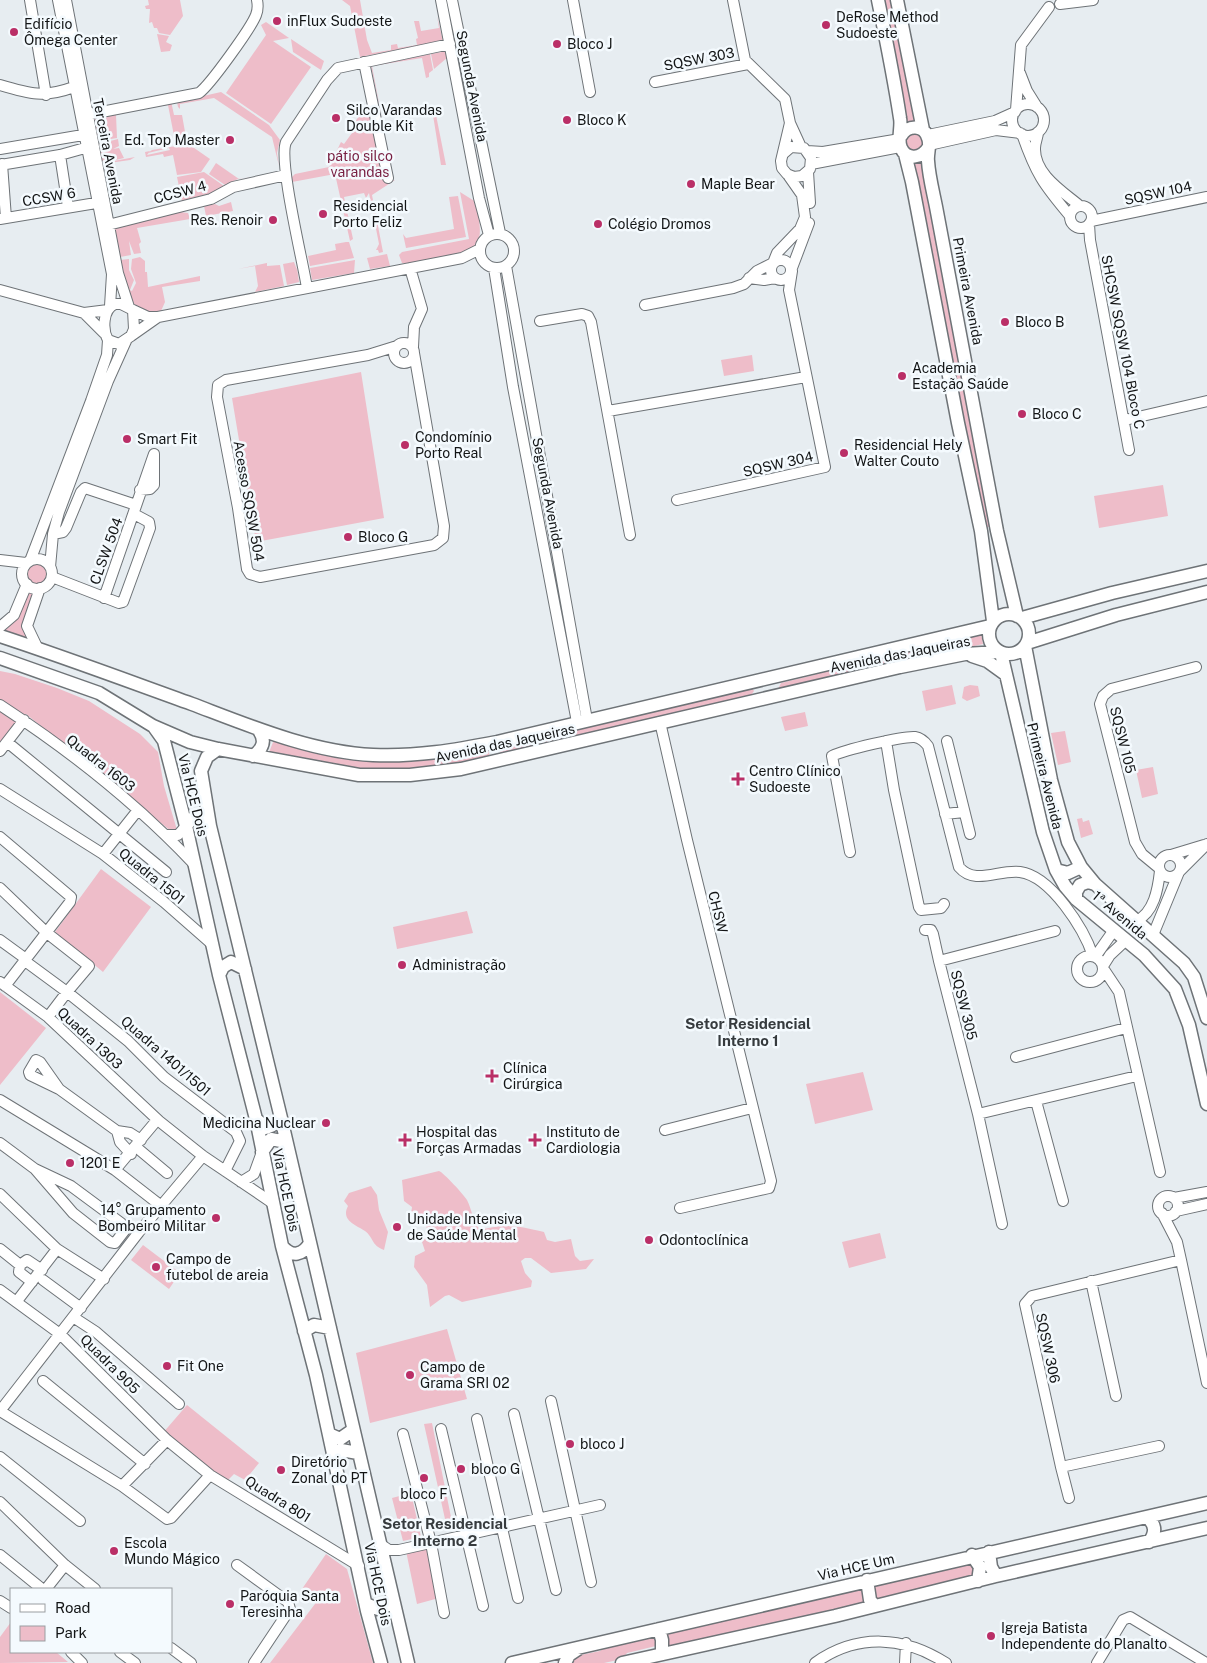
<svg xmlns="http://www.w3.org/2000/svg" width="1207" height="1663" font-family="'Public Sans',sans-serif">
<style>
.green{fill:#eebdc9}
.lines{fill:none;stroke-linecap:round;stroke-linejoin:round}
.minor-casing{stroke:#6e7377;stroke-width:12}
.major-casing{stroke:#6e7377;stroke-width:15}
.minor{stroke:#fff;stroke-width:10}
.major{stroke:#fff;stroke-width:12}
.poi-dot{fill:#ba2f67;stroke:#f4fafe;stroke-width:2}
.labels{text-anchor:middle;stroke-width:5;stroke-linejoin:round;paint-order:stroke}
.poi-label{font-size:14px;fill:#131516;stroke:#f4fafe;text-anchor:start}
.street-label{font-size:14px;fill:#131516;stroke:#f4fafe}
.park-label{font-size:14px;fill:#781e41;stroke:#f4fafe}
.neighbourhood-label{font-size:15px;font-weight:bold;fill:#363b3e;stroke:#f4fafe}
</style>
<rect width="100%" height="100%" fill="#e7edf1"/>
<path class="green" d="M148,0H180L183,16L170,35L159,33L157,28H154L152,22L149,23L150,9H146L145,6L149,5Z
M342,0H360L367,40L372,53L391,50V45L397,44L398,48L417,45L416,39L418,38L414,21H419L421,31L439,28L437,16L443,41L360,57L350,6Z
M882,0H892L915,122L905,124Z
M266,22L289,38L273,41L311,67L271,124L226,93L266,35L261,25Z
M157,34L169,36L166,42L172,45L170,51L161,52Z
M291,39L324,61L321,70L293,52Z
M447,51L448,57L434,69L431,54Z
M430,54L433,70L429,73V77L426,78L422,58L372,66L383,124L371,66Z
M221,92L269,125L280,140L277,153L279,166L272,137L214,98L180,104V109L178,107L177,102Z
M171,101L174,115H182L187,143L210,159L201,172L177,175L173,155L164,157L163,154L146,157L145,152L150,151L147,155L170,150L169,148L148,153L152,150L176,146L168,105L145,109V107Z
M369,103L387,181L395,180L372,195L383,252L379,253L378,250H376L379,244L369,193L366,198L364,193L344,197L353,239L350,241L335,174L292,182L291,178L295,174L329,167L340,144L341,142L344,144L357,126L354,123Z
M138,110L116,115L117,138L98,141L94,118Z
M433,115H436L446,165H441Z
M921,133L923,144L920,149L914,151L906,148L904,137L906,134Z
M118,139L119,146L113,149L119,148L124,158L103,163L135,157L130,160L102,164L99,144Z
M922,157L991,526L990,527H986L969,461L912,159Z
M216,163L239,179L268,175L238,179L225,185L209,174Z
M204,172L224,186L215,192L182,201L177,177Z
M460,192L476,202C484,245 483,249 440,257C428,259 413,265 402,263L399,255L402,252L469,239Z
M458,196L466,237L406,248L403,234L406,238L454,229L449,197Z
M231,202L233,211L206,216L204,206L215,204L219,206Z
M180,212L188,213L190,219L137,228L141,242L139,244L141,253L134,254L129,241L131,255L120,257L114,227Z
M346,242H349L354,258L310,266L308,256L336,250L335,244Z
M387,254L390,266L370,269L367,258Z
M140,257L145,261V272H147L148,287L200,276V281L162,287L165,302L161,311L149,313L136,308L124,281L120,260L129,259V270L134,280L130,290L132,291L136,283L131,269L132,259Z
M355,260L354,273L312,280L310,268Z
M276,261L267,263V266L280,265L284,286L255,292L258,286L255,266L238,269Z
M294,262L297,270L296,262L299,282L287,285L283,264Z
M752,355L754,371L724,376L721,360Z
M361,372L384,518L256,542L232,398Z
M1163,485L1168,516L1099,528L1094,496Z
M25 574a11 11 0 1 1 22 0a11 11 0 1 1-22 0Z
M26,591L33,594L23,628L28,641L0,631C17,625 20,606 26,591Z
M981,633L983,644L781,691L778,689L781,683L814,675L831,668Z
M0,671L15,674L57,688L89,701L140,734L158,752L164,786L177,830L172,832L26,714L0,750Z
M952,685L956,704L926,711L922,691Z
M970,685L978,686L980,696L967,701L962,698L964,687Z
M752,688L754,691L751,695L719,702L702,710L500,755V752L504,748L548,735Z
M805,712L808,726L785,731L781,717Z
M1065,731L1071,762L1058,765L1051,733Z
M275,737L320,751L488,748L490,758L436,769L374,772L268,755Z
M1153,767L1158,794L1142,798L1136,770Z
M1082,818L1083,822L1089,820L1093,834L1081,838L1077,819Z
M101,869L151,907L103,972L55,932Z
M467,911L473,933L397,949L393,927Z
M0,992L46,1028L0,1085Z
M863,1072L873,1110L815,1124L806,1084Z
M439,1171C443,1172 465,1196 467,1200C472,1210 473,1222 480,1230C505,1223 519,1226 544,1232L547,1240L555,1242L571,1239L575,1256L580,1261L594,1259L586,1269L551,1273L531,1258H525L521,1261L525,1273L532,1281L531,1287L462,1302L449,1295L445,1296L430,1307L427,1285L414,1267L415,1256L425,1251L422,1242L428,1234L425,1220L411,1214L412,1207L404,1201L402,1180Z
M371,1186L377,1195L379,1210L388,1232L384,1250C371,1245 374,1238 365,1231C358,1226 340,1221 348,1206L344,1201L349,1193Z
M880,1233L886,1258L849,1268L842,1242Z
M143,1245L180,1273L169,1289L131,1260Z
M447,1329L467,1399L370,1423L356,1353Z
M187,1405L259,1463L245,1480L234,1474L228,1480L209,1469L162,1434Z
M432,1423L453,1527L447,1528L424,1424Z
M411,1493L421,1537L403,1541L392,1498Z
M429,1546L439,1598L417,1604L406,1551Z
M326,1554L347,1569L373,1663H270L318,1600L302,1589Z
M967,1561L975,1565L974,1576L880,1599H877L870,1589L871,1587Z
M861,1586L864,1602L669,1648L666,1631Z
M11,1622V1652H56L68,1662L0,1663V1637Z
M657,1636L656,1646L627,1653L622,1659L604,1663H568L571,1657L600,1651L607,1645Z"/>
<g class="lines">
<g class="minor-casing">
<path id="minor" d="M30,0L46,95
M58,0L112,274L110,306
M66,0L118,273L129,307
M441,0L479,198L489,235
M452,0L500,233
M573,0L590,92
M733,0L745,60L785,99L790,123L781,161L782,168L787,174L794,177L802,176L810,169L811,158L804,148L791,147L783,154
M1060,4L1093,0
M364,62L388,178
M1020,73L1027,91L1037,107
M655,82L748,64
M0,85C30,94 44,98 74,87
M1012 120a16 16 0 1 1 32 0a16 16 0 1 1-32 0Z
M1016,110L1021,45L1049,7
M86,115L199,93C210,85 251,28 256,15C258,10 258,5 257,0
M790,123L801,147
M1038,132C1038,137 1035,142 1035,148C1034,174 1062,191 1080,206
M1022,134C1036,174 1043,184 1070,216
M928,135L995,121L1015,112
M929,145L996,130L1020,133
M0,149L83,135
M807,151L823,152L900,139
M60,155L68,207
M2,164L6,218
M811,164L900,147
M0,165L60,155L85,148
M808,172L810,203
M1070 217a11 11 0 1 1 22 0a11 11 0 1 1-22 0Z
M0,219L96,203
M1091,221L1207,197
M1089,224L1090,240L1129,450
M108,225L211,199L233,187L286,175
M480 251a17 17 0 1 1 34 0a17 17 0 1 1-34 0Z
M771 270a10 10 0 1 1 20 0a10 10 0 1 1-20 0Z
M506,266L587,720
M410,268L422,309L414,327L413,347
M494,268L513,387L577,722
M792,268L809,223
M749,278L764,280L775,278
M307,288C303,262 278,160 286,142L327,80L338,68L450,44
M0,290L84,313L108,310
M115,304H121L133,310L134,329L131,336L119,344L108,340C102,329 103,309 115,304Z
M645,305L733,288L744,284L757,271L773,263L777,253L800,229L805,217L802,195L788,175
M133,310L148,317H158L462,258L480,249
M84,313L104,333
M540,321L582,314L588,316L591,322L630,535
M131,336L158,317
M394 353a10 10 0 1 1 20 0a10 10 0 1 1-20 0Z
M397,346L368,355L226,380L218,385L217,397L238,508L247,569L250,574L260,577L434,545L443,538L444,526L414,353
M608,411L806,377
M1125,420L1207,401
M677,500L825,467L789,290L792,271
M53,534L63,532L66,528L81,492L85,488L136,505
M22 574a15 15 0 1 1 30 0a15 15 0 1 1-30 0Z
M0,560L26,563
M30,561L91,401L107,355L108,340
M50,567L53,534L59,512L108,381L126,341
M52,577L119,603L123,602L150,528L149,522L134,514
M104,598L154,454V485L150,489L140,490
M0,627L14,615L27,584
M38,649L27,626L40,588
M0,705C69,750 136,803 193,863
M660,722L687,840L771,1181L769,1188L680,1208
M886,741L894,790L919,907L921,910L941,908L944,904
M947,741L970,834
M7,742L166,872
M0,751L24,720
M0,789L103,854L164,902L213,945
M945,814L964,812
M166,835H178L186,826
M0,837L71,897L70,902L5,986
M850,852L832,756C844,750 902,736 915,737C921,738 925,742 928,746L959,867C975,886 999,869 1020,872C1051,876 1084,929 1093,956
M103,854L138,810
M1171,855L1204,845
M1159 866a11 11 0 1 1 22 0a11 11 0 1 1-22 0Z
M1159,868L1142,854L1135,842L1100,704L1103,696L1111,689L1196,667
M1180,871L1207,844
M0,888L47,933L89,966L67,992L29,964
M1136,921C1154,913 1158,889 1160,871
M925,930H931L933,934L939,961
M1153,935L1179,872
M0,940L26,959
M1077 969a13 13 0 1 1 26 0a13 13 0 1 1-26 0Z
M1095,957L1114,930
M1103,966L1110,955L1126,940
M1103,968L1119,992L1160,1172
M0,982L48,1017L159,1121L203,1156L274,1204
M48,1017L67,992L128,1041L164,1077L236,1132L240,1141L225,1171
M1016,1057L1126,1028
M59,1089L40,1062L36,1060L29,1072L30,1075L59,1089L117,1131L130,1133L141,1140
M0,1100L115,1170L160,1205
M1036,1101L1063,1201
M978,1114L1137,1076
M665,1130L752,1108
M117,1131L120,1142L131,1154
M0,1143L35,1169L71,1186L121,1223L125,1230L115,1243L110,1242L73,1213L35,1169
M136,1147L167,1173
M115,1170L157,1120
M241,1182L254,1174L262,1152
M0,1194L57,1249L104,1279
M1158 1206a10 10 0 1 1 20 0a10 10 0 1 1-20 0Z
M1174,1198L1207,1192
M1176,1211L1207,1204
M1002,1224L978,1114L939,961L1055,931
M0,1249L20,1265
M1181,1260L1207,1383
M43,1280L81,1308
M1091,1281L1116,1396
M32,1282L19,1272L20,1265L27,1260L42,1270
M0,1290L60,1334L167,1440L210,1475L359,1566
M17,1301L57,1249
M73,1317L96,1332L179,1404
M43,1381L145,1464
M551,1401L591,1582
M0,1411L139,1232L203,1156
M0,1411L122,1486L167,1519L171,1518L210,1475
M514,1414L556,1590
M477,1419L518,1598
M441,1429L483,1606
M403,1434L431,1543L444,1613
M1159,1446L1061,1467L1025,1304L1032,1296L1181,1260L1177,1242L1162,1213
M0,1457L80,1521
M1061,1467L1069,1498
M122,1486L167,1440
M0,1502L65,1565L95,1589
M380,1544L389,1550H399L600,1505
M0,1555L42,1589
M237,1565L288,1602L290,1609L254,1663
M46,1589L65,1565
M0,1601L11,1608
M171,1648L191,1663
M71,1652L82,1663
M120,1652L135,1663
M815,1663C857,1633 904,1636 946,1663
M905,1663L906,1643
M1097,1663L1123,1620L1130,1617L1206,1663"/>
</g>
<g class="major-casing">
<path id="major" d="M878,0C886,39 894,78 900,118C902,127 897,140 901,148C907,161 922,158 928,148
M897,0L923,130
M901,136C907,125 924,124 928,138C931,145 927,154 928,161C929,178 934,195 937,212L997,531L1017,616
M905,154L912,182L958,423L981,531L993,621
M989 634a20 20 0 1 1 40 0a20 20 0 1 1-40 0Z
M1022,618L1112,593L1207,571
M0,636C64,657 128,681 192,704C250,726 311,752 373,755C415,757 456,750 497,742L990,626
M1027,643L1116,615L1207,592
M1025,646L1051,780L1068,842L1081,867L1095,884L1184,963L1194,977L1207,1018
M1001,653L1043,832L1056,870L1065,886L1076,899L1144,955L1175,989L1189,1025L1207,1104
M972,656L987,661L1005,674
M0,658L99,693L153,726L190,742L218,749L359,775H410L461,769L900,667L965,654L999,652
M154,727L164,741L186,826L219,975L256,1119L282,1246L316,1375L367,1611L381,1663
M218,749L207,757L201,771L210,826L281,1118L408,1663
M253,756C264,748 266,740 258,729
M186,826L191,819L199,817L210,826
M1056,870L1068,873L1081,867
M1076,899V892L1080,885L1088,882L1095,884
M219,975L223,967L231,962L245,969
M256,1119L266,1128L271,1126L281,1118
M262,1152L271,1139L286,1142
M282,1246C292,1258 303,1255 310,1243
M304,1331L314,1325L330,1328
M329,1434L340,1439L353,1430
M334,1459L341,1450L358,1453
M1147,1517C1156,1525 1156,1533 1149,1542
M989,1552L991,1567L996,1576
M972,1555L980,1567L978,1581
M867,1580L870,1600L875,1606
M366,1604L378,1609L393,1602
M659,1629L662,1640V1654
M512,1663L1207,1503
M565,1663L569,1655L578,1649
M622,1663L835,1616L996,1576L1207,1528"/>
</g>
<use href="#minor" class="minor"/>
<use href="#major" class="major"/>
</g>
<g class="poi-dot">
<circle cx="277" cy="21" r="5"/>
<circle cx="826" cy="25" r="5"/>
<circle cx="14" cy="32" r="5"/>
<circle cx="557" cy="44" r="5"/>
<circle cx="336" cy="118" r="5"/>
<circle cx="567" cy="120" r="5"/>
<circle cx="230" cy="140" r="5"/>
<circle cx="691" cy="184" r="5"/>
<circle cx="323" cy="214" r="5"/>
<circle cx="273" cy="220" r="5"/>
<circle cx="598" cy="224" r="5"/>
<circle cx="1005" cy="322" r="5"/>
<circle cx="902" cy="376" r="5"/>
<circle cx="1022" cy="414" r="5"/>
<circle cx="127" cy="439" r="5"/>
<circle cx="405" cy="445" r="5"/>
<circle cx="844" cy="453" r="5"/>
<circle cx="348" cy="537" r="5"/>
<path d="M735.5 771.5h5v5h5v5h-5v5h-5v-5h-5v-5h5z"/>
<circle cx="402" cy="965" r="5"/>
<path d="M489.5 1068.5h5v5h5v5h-5v5h-5v-5h-5v-5h5z"/>
<circle cx="326" cy="1123" r="5"/>
<path d="M402.5 1132.5h5v5h5v5h-5v5h-5v-5h-5v-5h5z"/>
<path d="M532.5 1132.5h5v5h5v5h-5v5h-5v-5h-5v-5h5z"/>
<circle cx="70" cy="1163" r="5"/>
<circle cx="216" cy="1218" r="5"/>
<circle cx="397" cy="1227" r="5"/>
<circle cx="649" cy="1240" r="5"/>
<circle cx="156" cy="1267" r="5"/>
<circle cx="167" cy="1366" r="5"/>
<circle cx="410" cy="1375" r="5"/>
<circle cx="570" cy="1444" r="5"/>
<circle cx="461" cy="1469" r="5"/>
<circle cx="281" cy="1470" r="5"/>
<circle cx="424" cy="1478" r="5"/>
<circle cx="114" cy="1551" r="5"/>
<circle cx="230" cy="1604" r="5"/>
<circle cx="991" cy="1636" r="5"/>
</g>
<g class="labels">
<g class="poi-label">
<text x="836" y="22">DeRose Method<tspan x="836" dy="16">Sudoeste</tspan></text>
<text x="287" y="26">inFlux Sudoeste</text>
<text x="24" y="29">Edifício<tspan x="24" dy="16">Ômega Center</tspan></text>
<text x="567" y="49">Bloco J</text>
<text x="346" y="115">Silco Varandas<tspan x="346" dy="16">Double Kit</tspan></text>
<text x="577" y="125">Bloco K</text>
<text x="220" y="145" text-anchor="end">Ed. Top Master</text>
<text x="701" y="189">Maple Bear</text>
<text x="333" y="211">Residencial<tspan x="333" dy="16">Porto Feliz</tspan></text>
<text x="263" y="225" text-anchor="end">Res. Renoir</text>
<text x="608" y="229">Colégio Dromos</text>
<text x="1015" y="327">Bloco B</text>
<text x="912" y="373">Academia<tspan x="912" dy="16">Estação Saúde</tspan></text>
<text x="1032" y="419">Bloco C</text>
<text x="415" y="442">Condomínio<tspan x="415" dy="16">Porto Real</tspan></text>
<text x="137" y="444">Smart Fit</text>
<text x="854" y="450">Residencial Hely<tspan x="854" dy="16">Walter Couto</tspan></text>
<text x="358" y="542">Bloco G</text>
<text x="749" y="776">Centro Clínico<tspan x="749" dy="16">Sudoeste</tspan></text>
<text x="412" y="970">Administração</text>
<text x="503" y="1073">Clínica<tspan x="503" dy="16">Cirúrgica</tspan></text>
<text x="316" y="1128" text-anchor="end">Medicina Nuclear</text>
<text x="416" y="1137">Hospital das<tspan x="416" dy="16">Forças Armadas</tspan></text>
<text x="546" y="1137">Instituto de<tspan x="546" dy="16">Cardiologia</tspan></text>
<text x="80" y="1168">1201 E</text>
<text x="206" y="1215" text-anchor="end">14° Grupamento<tspan x="206" dy="16">Bombeiro Militar</tspan></text>
<text x="407" y="1224">Unidade Intensiva<tspan x="407" dy="16">de Saúde Mental</tspan></text>
<text x="659" y="1245">Odontoclínica</text>
<text x="166" y="1264">Campo de<tspan x="166" dy="16">futebol de areia</tspan></text>
<text x="177" y="1371">Fit One</text>
<text x="420" y="1372">Campo de<tspan x="420" dy="16">Grama SRI 02</tspan></text>
<text x="580" y="1449">bloco J</text>
<text x="291" y="1467">Diretório<tspan x="291" dy="16">Zonal do PT</tspan></text>
<text x="471" y="1474">bloco G</text>
<text x="424" y="1499" text-anchor="middle">bloco F</text>
<text x="124" y="1548">Escola<tspan x="124" dy="16">Mundo Mágico</tspan></text>
<text x="240" y="1601">Paróquia Santa<tspan x="240" dy="16">Teresinha</tspan></text>
<text x="1001" y="1633">Igreja Batista<tspan x="1001" dy="16">Independente do Planalto</tspan></text>
</g>
<g class="street-label">
<text transform="translate(699 59) rotate(-11)" y="5">SQSW 303</text>
<text transform="translate(472 86) rotate(79)" y="5">Segunda Avenida</text>
<text transform="translate(108 151) rotate(79)" y="5">Terceira Avenida</text>
<text transform="translate(180 192) rotate(-15)" y="5">CCSW 4</text>
<text transform="translate(1158 193) rotate(-12)" y="5">SQSW 104</text>
<text transform="translate(49 197) rotate(-10)" y="5">CCSW 6</text>
<text transform="translate(968 291) rotate(79)" y="5">Primeira Avenida</text>
<text transform="translate(1123 342) rotate(79)" y="5">SHCSW SQSW 104 Bloco C</text>
<text transform="translate(778 464) rotate(-13)" y="5">SQSW 304</text>
<text transform="translate(548 493) rotate(79)" y="5">Segunda Avenida</text>
<text transform="translate(249 501) rotate(80)" y="5">Acesso SQSW 504</text>
<text transform="translate(106 551) rotate(-70)" y="5">CLSW 504</text>
<text transform="translate(900 654) rotate(-11)" y="5">Avenida das Jaqueiras</text>
<text transform="translate(1123 740) rotate(76)" y="5">SQSW 105</text>
<text transform="translate(505 743) rotate(-12)" y="5">Avenida das Jaqueiras</text>
<text transform="translate(101 763) rotate(38)" y="5">Quadra 1603</text>
<text transform="translate(1045 776) rotate(76)" y="5">Primeira Avenida</text>
<text transform="translate(193 795) rotate(76)" y="5">Via HCE Dois</text>
<text transform="translate(152 876) rotate(39)" y="5">Quadra 1501</text>
<text transform="translate(718 912) rotate(76)" y="5">CHSW</text>
<text transform="translate(1120 915) rotate(40)" y="5">1ª Avenida</text>
<text transform="translate(964 1005) rotate(76)" y="5">SQSW 305</text>
<text transform="translate(90 1038) rotate(43)" y="5">Quadra 1303</text>
<text transform="translate(166 1056) rotate(41)" y="5">Quadra 1401/1501</text>
<text transform="translate(286 1190) rotate(78)" y="5">Via HCE Dois</text>
<text transform="translate(1048 1348) rotate(78)" y="5">SQSW 306</text>
<text transform="translate(110 1364) rotate(45)" y="5">Quadra 905</text>
<text transform="translate(278 1499) rotate(32)" y="5">Quadra 801</text>
<text transform="translate(856 1567) rotate(-13)" y="5">Via HCE Um</text>
<text transform="translate(378 1584) rotate(78)" y="5">Via HCE Dois</text>
</g>
<g class="park-label">
<text x="360" y="161">pátio silco<tspan x="360" dy="16">varandas</tspan></text>
</g>
<g class="neighbourhood-label">
<text x="748" y="1029">Setor Residencial<tspan x="748" dy="17">Interno 1</tspan></text>
<text x="445" y="1529">Setor Residencial<tspan x="445" dy="17">Interno 2</tspan></text>
</g>
</g>
<rect x="10" y="1588" width="162" height="65" fill="#f4fafe" stroke="#9a9ea1"/>
<rect x="20" y="1604" width="25" height="8" fill="#ffffff" stroke="#9a9ea1"/>
<text x="55" y="1613" font-size="15" fill="#131516">Road</text>
<rect x="20" y="1626" width="25" height="15" fill="#eebdc9" stroke="#9a9ea1"/>
<text x="55" y="1638" font-size="15" fill="#131516">Park</text>
</svg>
